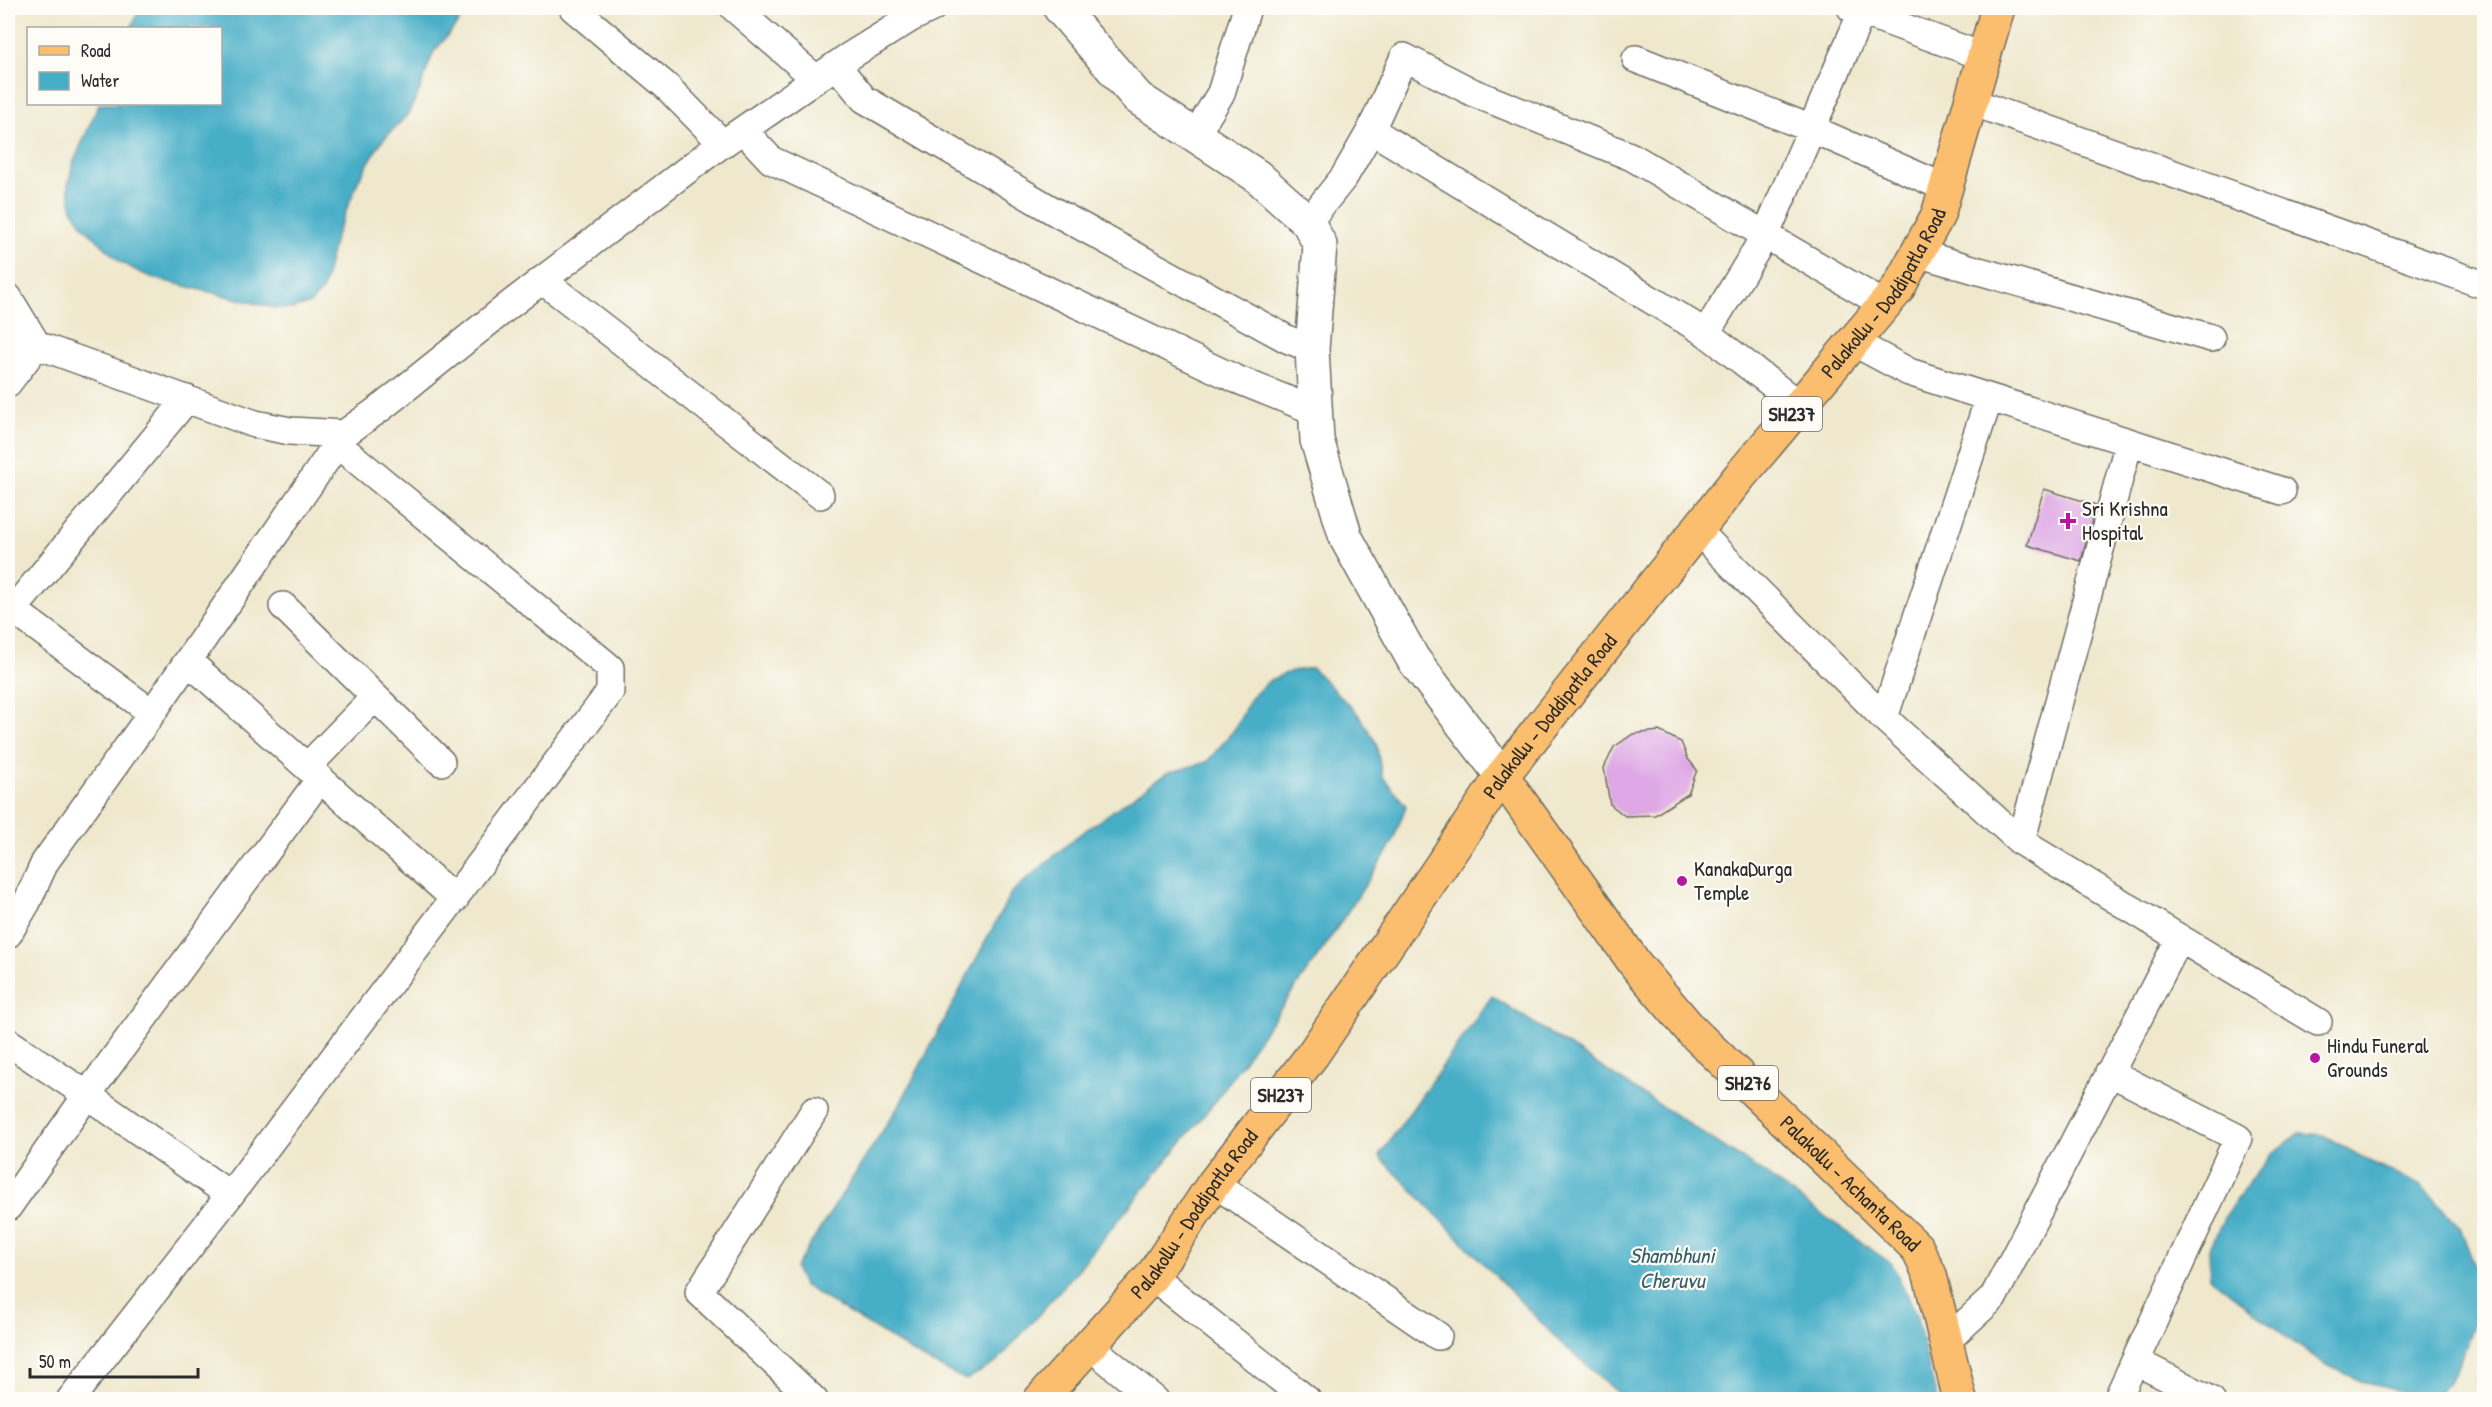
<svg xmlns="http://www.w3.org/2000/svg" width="2492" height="1407" font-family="'Patrick Hand',sans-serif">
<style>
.water{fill:#47aec7;stroke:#396c79;stroke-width:1.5}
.building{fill:#dea7e5}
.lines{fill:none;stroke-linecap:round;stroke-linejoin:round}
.minor-casing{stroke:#706d64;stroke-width:30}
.tertiary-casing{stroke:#706d64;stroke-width:36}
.primary-casing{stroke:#706d64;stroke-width:36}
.minor{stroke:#fff;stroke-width:27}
.tertiary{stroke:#fff;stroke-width:33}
.primary{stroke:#fbbe6e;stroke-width:33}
.poi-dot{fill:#b5179e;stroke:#fdfcf7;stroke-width:2}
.labels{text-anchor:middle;stroke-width:4.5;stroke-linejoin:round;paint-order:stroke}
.shield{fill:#fdfcf7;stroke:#6a6a68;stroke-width:1.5}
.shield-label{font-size:20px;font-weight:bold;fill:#2b2b2b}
.street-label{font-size:21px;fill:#2b2b2b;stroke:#fdfcf7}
.poi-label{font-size:21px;fill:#2b2b2b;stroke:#fdfcf7;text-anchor:start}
.water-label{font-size:22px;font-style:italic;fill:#365f69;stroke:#fdfcf7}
</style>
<rect width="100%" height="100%" fill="#fdfcf7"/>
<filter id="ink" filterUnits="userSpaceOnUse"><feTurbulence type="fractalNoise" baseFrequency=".0167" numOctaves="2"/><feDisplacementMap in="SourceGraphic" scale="12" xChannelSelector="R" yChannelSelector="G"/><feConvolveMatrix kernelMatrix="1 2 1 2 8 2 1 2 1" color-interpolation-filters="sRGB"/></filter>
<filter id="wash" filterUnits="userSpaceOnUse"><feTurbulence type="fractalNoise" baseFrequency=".008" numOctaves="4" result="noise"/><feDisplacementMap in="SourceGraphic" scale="24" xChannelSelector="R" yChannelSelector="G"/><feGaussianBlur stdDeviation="1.35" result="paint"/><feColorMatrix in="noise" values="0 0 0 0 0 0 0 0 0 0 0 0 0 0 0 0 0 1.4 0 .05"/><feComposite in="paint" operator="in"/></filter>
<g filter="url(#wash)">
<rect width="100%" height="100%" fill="#efe8cd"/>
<path class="water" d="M140,8H463L458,23L433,53L419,92L408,114L381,142L359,179L335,238L323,289L311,303L293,309L274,308L157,279L141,273L120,262L84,227L72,209L68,185L73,163L99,104H220V28H131Z
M1312,668L1358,714L1376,742L1382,776L1406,806L1391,846L1325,946L1213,1104L1076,1272L997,1362L966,1380L929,1362L803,1285L795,1268L901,1102L1011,893L1076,837L1167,773L1207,762L1234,730L1252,697L1270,680L1292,671Z
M1492,996L1758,1169L1892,1264L1916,1315L1937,1399H1625L1560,1342L1379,1156Z
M2300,1133L2323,1135L2376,1165L2420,1185L2460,1227L2481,1283L2476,1317L2460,1364L2436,1399L2365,1383L2325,1364L2293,1342L2210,1277L2209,1249L2225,1217L2250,1181L2273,1153Z"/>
<g id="blocks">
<path class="building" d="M2044,489L2096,505L2081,561L2027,545Z
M1659,731L1681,742L1688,759L1697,770L1688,794L1655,815L1625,816L1610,804L1604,768L1614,747L1633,734Z"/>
</g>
</g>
<g filter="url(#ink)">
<use href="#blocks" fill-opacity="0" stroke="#706d64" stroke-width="1.5"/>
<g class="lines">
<g class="minor-casing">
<path id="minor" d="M573,8L666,86L723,144
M734,8L816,79
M1851,8L1985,57
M1636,59L1812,129L1946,188
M836,65L864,99L1057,213L1287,339L1312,349
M1972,102L2484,285
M743,130L771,160L1236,379L1315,411
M1371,130L1706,333L1799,405
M1195,136L1221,93L1247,8
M1308,222L1344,177L1371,130L1404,57L1474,93L1632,157L1885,305
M1917,253L2211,338
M542,280L820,495
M8,297L37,345L8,383
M1706,333L1766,234L1862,12
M8,338L37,345L255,424L290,431L344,434L382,407L512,303L708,154L845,59L911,18L932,8
M1853,342L1909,372L2282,491
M1697,530L1884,718L2021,842L2318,1022
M8,606L152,713
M283,606L441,762
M13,610L187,399
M188,661L455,899
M1884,718L1989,398
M307,767L374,698
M2021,842L2129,442
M8,934L27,902L45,862L152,713L344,434
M8,1042L87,1095L230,1195
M2109,1072L2238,1138L2117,1400
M1214,1183L1438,1336
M8,1207L87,1095L320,779
M1152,1276L1307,1400
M1945,1342L1993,1298L2180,938
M1090,1346L1155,1400
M2135,1361L2211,1400
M70,1400L230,1195L610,692V668L603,662L337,444
M814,1400L699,1292L814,1111"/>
</g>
<g class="tertiary-casing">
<path id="tertiary" d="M1060,8L1138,98L1257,176L1308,222L1320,245L1312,349L1317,440L1346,538L1413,659L1502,776"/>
</g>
<g class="primary-casing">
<g id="primary">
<path id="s1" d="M1502,776L1636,965L1692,1031L1917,1248L1930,1275L1960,1400"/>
<path id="s2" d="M1040,1400L1152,1276L1214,1183L1313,1054L1502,776L1740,476L1897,290L1938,215L1998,8"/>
</g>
</g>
<use href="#minor" class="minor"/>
<use href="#tertiary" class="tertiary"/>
<use href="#primary" class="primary"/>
</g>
</g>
<g class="poi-dot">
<path d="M2065 512h6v6h6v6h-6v6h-6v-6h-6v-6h6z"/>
<circle cx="1682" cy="881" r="6"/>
<circle cx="2315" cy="1058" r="6"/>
</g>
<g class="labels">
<g class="shield">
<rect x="1762" y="397" width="60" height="34" rx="4.5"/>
<rect x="1718" y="1066" width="60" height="34" rx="4.5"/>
<rect x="1251" y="1078" width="60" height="34" rx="4.5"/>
</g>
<g class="shield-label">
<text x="1792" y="421">SH237</text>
<text x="1748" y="1090">SH276</text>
<text x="1281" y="1102">SH237</text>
</g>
<g class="street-label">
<text dy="7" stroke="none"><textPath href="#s2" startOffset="1394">Palakollu - Doddipatla Road</textPath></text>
<text dy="7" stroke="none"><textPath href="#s2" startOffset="854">Palakollu - Doddipatla Road</textPath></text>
<text dy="7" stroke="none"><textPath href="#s1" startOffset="538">Palakollu - Achanta Road</textPath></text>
<text dy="7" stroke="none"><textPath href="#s2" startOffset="242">Palakollu - Doddipatla Road</textPath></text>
</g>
<g class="poi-label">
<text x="2082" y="516">Sri Krishna<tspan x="2082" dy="24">Hospital</tspan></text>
<text x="1694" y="876">KanakaDurga<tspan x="1694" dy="24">Temple</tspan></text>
<text x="2327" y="1053">Hindu Funeral<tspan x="2327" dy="24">Grounds</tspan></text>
</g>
<g class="water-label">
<text x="1672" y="1263">Shambhuni<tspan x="1672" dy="25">Cheruvu</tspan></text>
</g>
</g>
<rect width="2492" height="1407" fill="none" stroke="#fdfcf7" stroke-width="30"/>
<rect x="27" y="27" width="195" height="78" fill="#fdfcf7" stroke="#a9a8a5" stroke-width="1.5"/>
<rect x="39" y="46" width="30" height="9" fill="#fbbe6e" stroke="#a9a8a5" stroke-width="1.5"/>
<text x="81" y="57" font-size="18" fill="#2b2b2b">Road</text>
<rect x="39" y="72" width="30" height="18" fill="#47aec7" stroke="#a9a8a5" stroke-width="1.5"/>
<text x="81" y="87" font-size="18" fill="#2b2b2b">Water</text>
<path d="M30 1368v9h168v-9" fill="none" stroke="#2b2b2b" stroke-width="3"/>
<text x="39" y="1368" font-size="18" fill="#2b2b2b" stroke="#fdfcf7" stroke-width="4.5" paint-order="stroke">50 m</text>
</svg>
